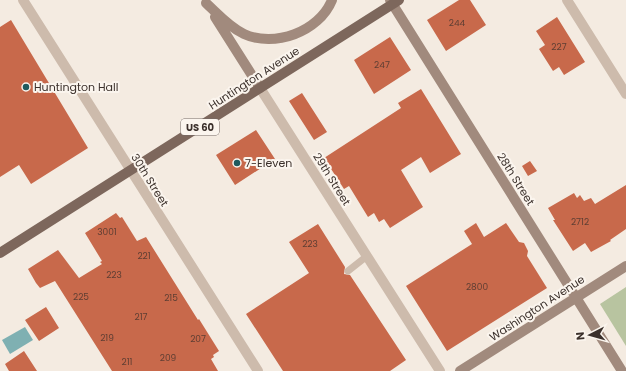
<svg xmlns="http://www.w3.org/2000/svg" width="626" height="371" font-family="Poppins,sans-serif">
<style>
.green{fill:#b8c4a0}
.water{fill:#7fb0b2}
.building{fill:#c8694b}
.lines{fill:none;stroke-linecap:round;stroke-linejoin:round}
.lane{stroke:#cdbbac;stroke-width:7}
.street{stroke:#cdbbac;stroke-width:10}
.secondary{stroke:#a18a7d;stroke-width:10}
.primary{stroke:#7d675c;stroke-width:10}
.poi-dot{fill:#1f5a5e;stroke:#fbf5ee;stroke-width:1.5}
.labels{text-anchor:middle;stroke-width:4;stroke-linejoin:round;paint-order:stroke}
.number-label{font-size:9px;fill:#5e3e33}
.shield{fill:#fbf5ee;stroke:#756b66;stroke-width:1}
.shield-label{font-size:10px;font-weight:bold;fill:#3b302b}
.street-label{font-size:11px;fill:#3b302b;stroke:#fbf5ee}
.poi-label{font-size:11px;fill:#3b302b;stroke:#fbf5ee;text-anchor:start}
</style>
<rect width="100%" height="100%" fill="#f4ebe1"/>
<path class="green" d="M626,287V346L600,304Z"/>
<path class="water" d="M25,327L33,340L10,354L2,340Z"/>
<path class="building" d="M459,0H470L486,25L446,51L427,20Z
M557,17L585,62L564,75L559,67L553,71L539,49L545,45L536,31Z
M11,20L88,148L31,184L19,165L0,177V27Z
M390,37L411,70L374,94L354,60Z
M421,89L461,154L430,173L421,157L401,170L423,207L390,228L384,219L379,222L374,213L368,217L349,186L344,189L324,158L401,108L398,103Z
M302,93L327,132L314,140L289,101Z
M256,130L275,159L235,185L216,155Z
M530,161L537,171L528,176L522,166Z
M626,185V229L610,240L611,241L591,252L585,243L573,251L553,220H555L548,208L574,193L577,198L580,195L584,201L591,198L595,204Z
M116,213L120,218L122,217L137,241L146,237L198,320L199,319L219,351L213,355L214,357L211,359L218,371H112L55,281L40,288L36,283L28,269L58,250L79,278L102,264L100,262L102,261L85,233Z
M476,223L484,237L506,223L519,242L524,243L528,251L527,256L547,288L447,351L406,286L472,244L464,231Z
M318,224L345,267L344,274L350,275L406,360L390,371H283L246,314L309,273L289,242Z
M46,307L59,328L39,341L25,320Z
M24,351L37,371H9L5,364Z"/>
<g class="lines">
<path class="lane" d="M348,271L367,256"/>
<path class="street" d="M23,0L258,371
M567,0L626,94
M260,88L440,371"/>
<path class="secondary" d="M390,0L622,371
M206,3C218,14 229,27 244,34C274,48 319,32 332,0
M215,17L260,88
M460,371L626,266"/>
<path class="primary" d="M0,253L399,0"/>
</g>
<g class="poi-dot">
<circle cx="26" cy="87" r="4"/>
<circle cx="237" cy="163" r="4"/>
</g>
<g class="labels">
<g class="number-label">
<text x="457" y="26">244</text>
<text x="559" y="50">227</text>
<text x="382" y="68">247</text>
<text x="580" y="225">2712</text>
<text x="107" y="235">3001</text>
<text x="310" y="247">223</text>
<text x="144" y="259">221</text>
<text x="114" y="278">223</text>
<text x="477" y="290">2800</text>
<text x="81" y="300">225</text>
<text x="171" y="301">215</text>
<text x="141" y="320">217</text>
<text x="107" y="341">219</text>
<text x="198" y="342">207</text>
<text x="168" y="361">209</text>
<text x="127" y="365">211</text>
</g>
<rect class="shield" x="181" y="119" width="38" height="16" rx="3"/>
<g class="shield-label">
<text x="200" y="131">US 60</text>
</g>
<g class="street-label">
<text transform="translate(254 78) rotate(-33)" y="4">Huntington Avenue</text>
<text transform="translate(332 179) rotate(58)" y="4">29th Street</text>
<text transform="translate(516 179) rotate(58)" y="4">28th Street</text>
<text transform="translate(150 180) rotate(58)" y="4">30th Street</text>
<text transform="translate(537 308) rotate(-33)" y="4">Washington Avenue</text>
</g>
<g class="poi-label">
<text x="34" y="91">Huntington Hall</text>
<text x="245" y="167">7-Eleven</text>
</g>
</g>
<g transform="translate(590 335) rotate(264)" stroke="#fbf5ee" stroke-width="3" paint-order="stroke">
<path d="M0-3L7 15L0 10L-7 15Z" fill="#3b302b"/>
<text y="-6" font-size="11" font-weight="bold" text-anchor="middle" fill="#3b302b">N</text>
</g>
</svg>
